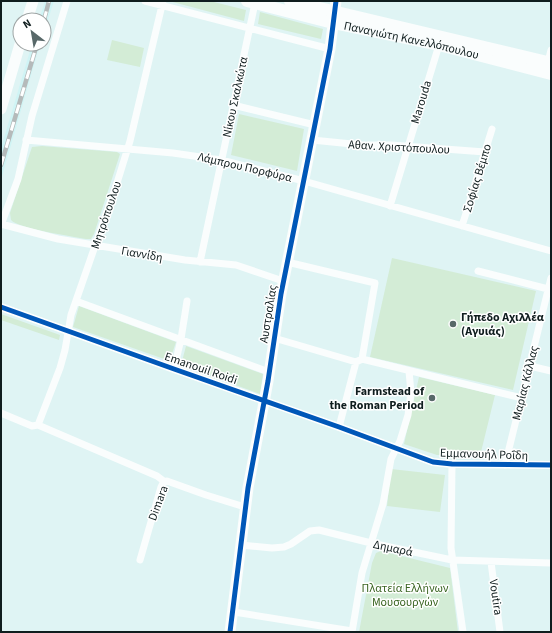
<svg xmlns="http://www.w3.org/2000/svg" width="552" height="633" font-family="'Source Sans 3',sans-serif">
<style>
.built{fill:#d0f4f5}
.green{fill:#d3ecd6}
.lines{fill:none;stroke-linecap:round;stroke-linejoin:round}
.street{stroke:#fafdfd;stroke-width:7}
.secondary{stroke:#fafdfd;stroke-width:11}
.primary{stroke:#fafdfd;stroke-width:12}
.rail-casing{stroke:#b5baba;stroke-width:4.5}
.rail{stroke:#fff;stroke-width:3;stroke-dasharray:9;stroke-linecap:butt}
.cycleway-casing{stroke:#fff;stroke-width:8}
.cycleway{stroke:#0057b8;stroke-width:5}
.poi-dot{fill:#586869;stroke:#fff;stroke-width:1.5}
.labels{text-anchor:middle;stroke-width:3;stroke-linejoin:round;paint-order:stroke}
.street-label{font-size:12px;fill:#0f1d1e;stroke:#fff}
.poi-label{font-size:12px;font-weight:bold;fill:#0f1d1e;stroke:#fff;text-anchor:start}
.park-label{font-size:12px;fill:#3a6522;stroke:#fff}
</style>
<rect width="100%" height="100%" fill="#dff4f4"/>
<path class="built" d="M45,1H54L44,32V20H39Z
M32,44H40L1,180V148Z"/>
<path class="green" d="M169,1H210L246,10L244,21Z
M260,12L323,29L321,39L258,24Z
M112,40L144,48L140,67L107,60Z
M239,114L304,129L297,171L231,155Z
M42,146L117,152L120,154L94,234L91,239H86C71,236 19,229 11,220L10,213L32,147Z
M392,258L536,291L513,390L370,357Z
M79,306L176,342L171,357L167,360L73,327Z
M1,314L60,335L59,340L1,320Z
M186,346L263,374L260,394L181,365Z
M419,377L495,395L480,456L437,455L404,444Z
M391,469L445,475L440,512L387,506Z
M381,551L450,568L458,632H359L372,563L376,553Z"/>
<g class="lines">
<path class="street" d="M145,1L330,49
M548,62L551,50
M233,105L315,125
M26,140L173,153L221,160L304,181L551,251
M312,140L362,145H391L485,152
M390,206L439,45
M1,224L58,239L185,260L236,265L283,281
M1,225L18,179L32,116L67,1
M462,226L492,129
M200,262L255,3
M287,262L375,283L362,359L356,362L339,427
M478,271L548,289
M76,301L269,372
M1,307L174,369L339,427L433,462L452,464L551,465
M274,338L356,362
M362,359L522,398
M530,366L551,371
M174,369L181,339L187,301
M1,413L32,426L38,425
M38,425L60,368L65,350L71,315L117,183L130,141L163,1
M38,425L157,476L165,482
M452,464L451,548L463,632
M505,465L551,278
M241,545L272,548L284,547L291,544L310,531L319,530L371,543L452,560L551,563
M140,560L161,487L163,483L167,481L206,495L245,507
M491,562L500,632
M234,612L352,631
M352,632L362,573L383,504L391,459L400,441L408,415L411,393L409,371"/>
<path class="secondary" d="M27,20L33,1
M1,109L20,44
M230,632L248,488L268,381L281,294L330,49L336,1"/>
<g class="primary">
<path id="s1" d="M247,1L333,23L439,45L551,74"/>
<path d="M290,1L551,63"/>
</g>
<g class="rail-casing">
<path id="rail" d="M44,20L49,1
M1,165L37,44"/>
</g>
<use href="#rail" class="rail"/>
<g class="cycleway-casing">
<path id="cycleway" d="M1,307L174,369L339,427L433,462L452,464L551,465
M230,632L248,488L268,381L281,294L330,49L336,1"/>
</g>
<use href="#cycleway" class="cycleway"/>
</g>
<g class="poi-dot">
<circle cx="453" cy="324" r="4"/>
<circle cx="432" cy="398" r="4"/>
</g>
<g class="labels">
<g class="street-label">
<text dy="4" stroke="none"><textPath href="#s1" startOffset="169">Παναγιώτη Κανελλόπουλου</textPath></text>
<text transform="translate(235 97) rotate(-78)" y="4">Νίκου Σκαλκώτα</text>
<text transform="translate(421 102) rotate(-73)" y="4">Marouda</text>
<text transform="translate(399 147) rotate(3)" y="4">Αθαν. Χριστόπουλου</text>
<text transform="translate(245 167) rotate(13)" y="4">Λάμπρου Πορφύρα</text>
<text transform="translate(477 178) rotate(-73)" y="4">Σοφίας Βέμπο</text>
<text transform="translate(106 215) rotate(-71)" y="4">Μητρόπουλου</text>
<text transform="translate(142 254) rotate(10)" y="4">Γιαννίδη</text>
<text transform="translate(268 314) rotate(-81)" y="4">Αυστραλίας</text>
<text transform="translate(201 368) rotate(19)" y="4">Emanouil Roidi</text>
<text transform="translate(525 383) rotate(-76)" y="4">Μαρίας Κάλλας</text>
<text transform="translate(484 454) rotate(2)" y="4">Εμμανουήλ Ροΐδη</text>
<text transform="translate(158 503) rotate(-70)" y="4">Dimara</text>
<text transform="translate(393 548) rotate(12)" y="4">Δημαρά</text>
<text transform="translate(496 597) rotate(82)" y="4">Voutira</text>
</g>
<g class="poi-label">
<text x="461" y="321">Γήπεδο Αχιλλέα<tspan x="461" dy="14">(Αγυιάς)</tspan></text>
<text x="424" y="395" text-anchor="end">Farmstead of<tspan x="424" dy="14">the Roman Period</tspan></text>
</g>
<g class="park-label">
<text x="405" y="592">Πλατεία Ελλήνων<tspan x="405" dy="14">Μουσουργών</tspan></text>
</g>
</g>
<rect width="552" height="633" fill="none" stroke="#0f1d1e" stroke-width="4"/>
<g transform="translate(32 32) rotate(329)"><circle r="19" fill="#ffffff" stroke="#9fa5a5"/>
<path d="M0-3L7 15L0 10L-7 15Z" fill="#586869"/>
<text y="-6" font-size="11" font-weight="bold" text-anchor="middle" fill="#0f1d1e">N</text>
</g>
</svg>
